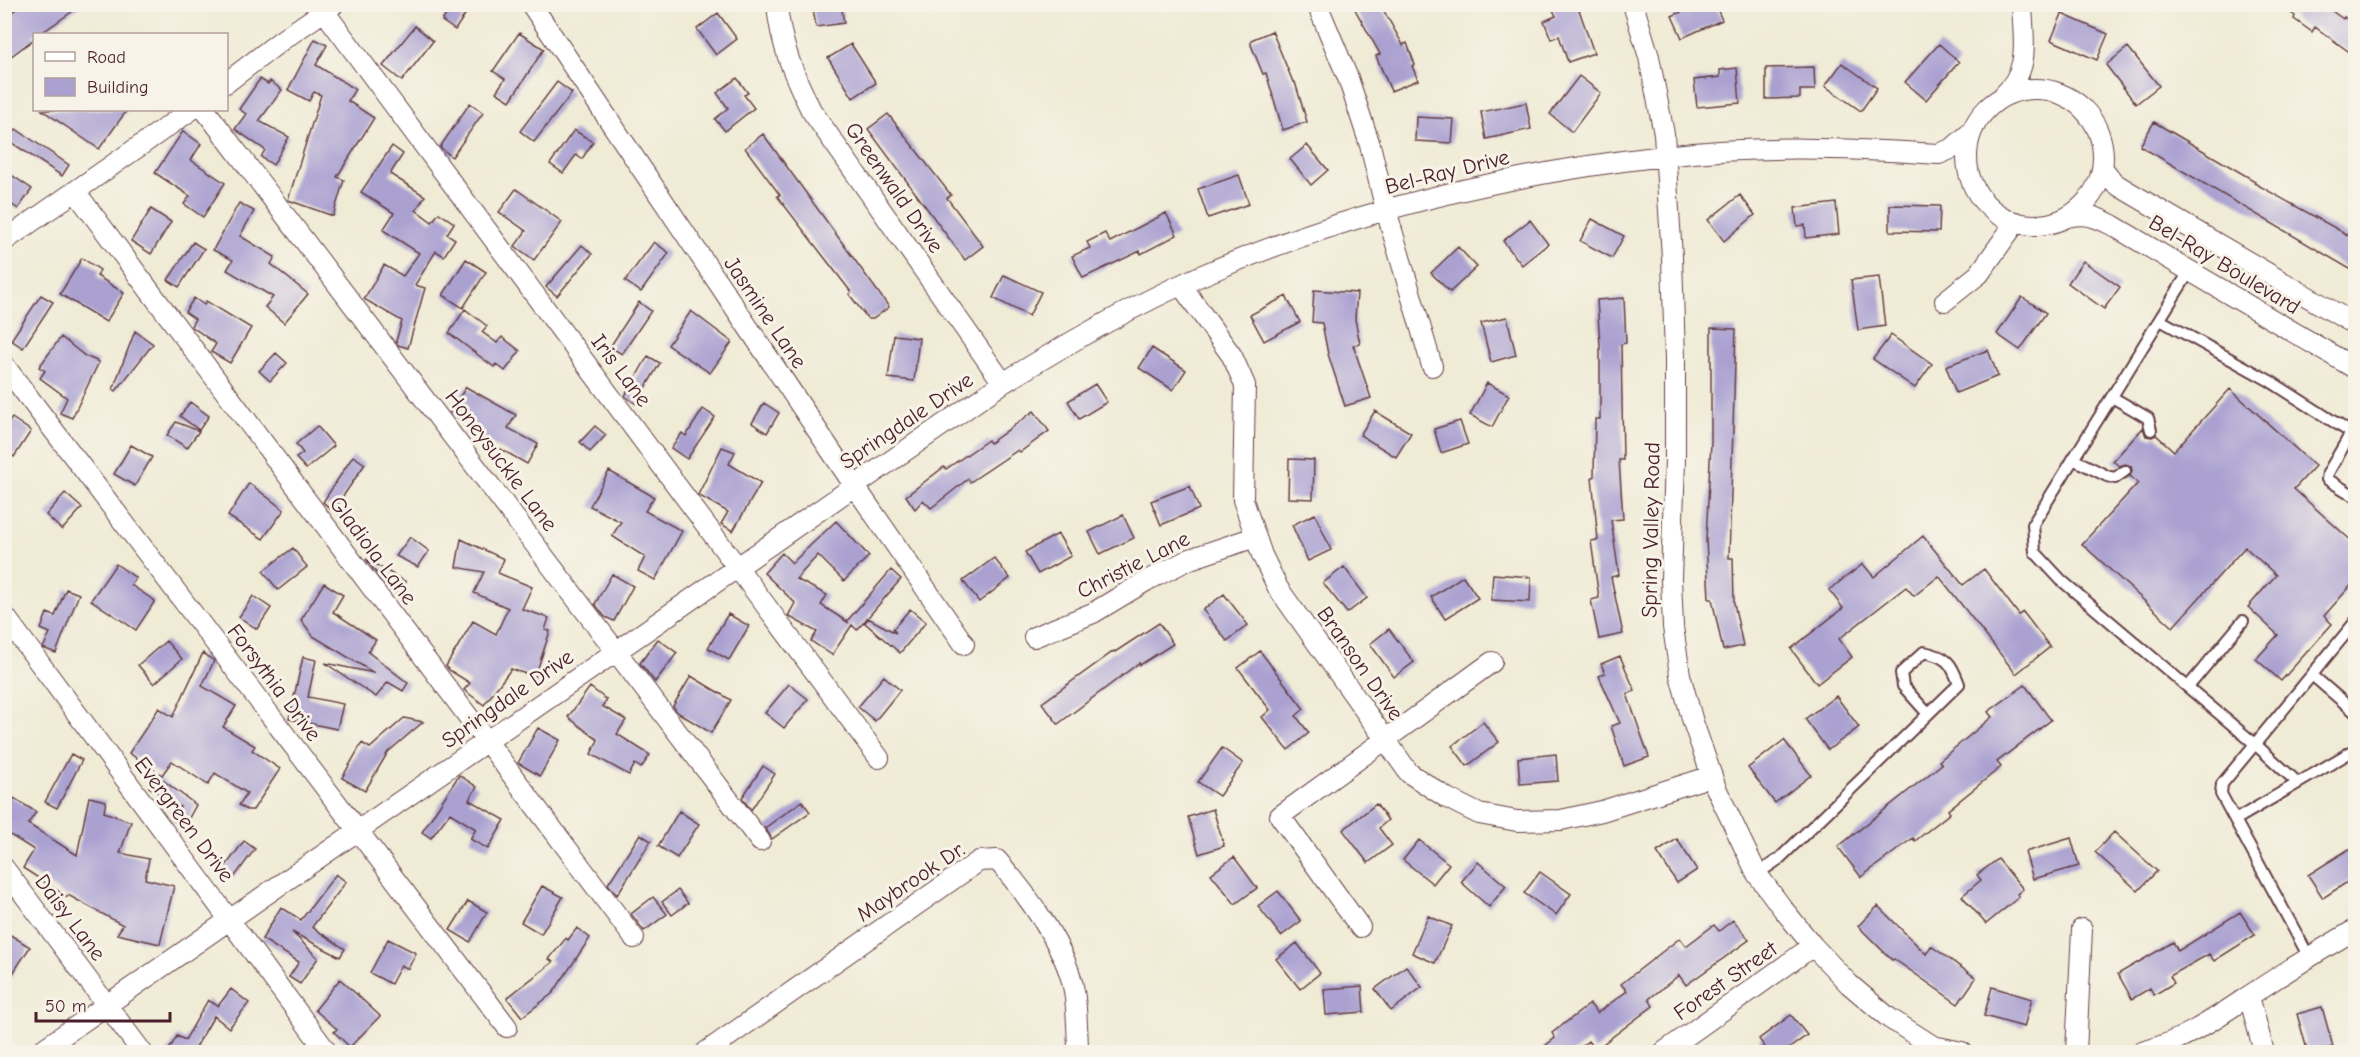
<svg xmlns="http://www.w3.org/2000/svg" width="2360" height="1057" font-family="'Comic Neue',sans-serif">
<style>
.building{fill:#aaa1d1}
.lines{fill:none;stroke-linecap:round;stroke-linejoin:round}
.lane-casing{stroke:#633e44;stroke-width:14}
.street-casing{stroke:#633e44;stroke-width:22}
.lane{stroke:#fff;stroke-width:10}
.street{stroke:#fff;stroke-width:20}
.labels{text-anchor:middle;stroke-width:6;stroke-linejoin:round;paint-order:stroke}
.street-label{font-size:22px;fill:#4a1f2b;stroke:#f7f3e8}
</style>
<rect width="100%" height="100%" fill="#f7f3e8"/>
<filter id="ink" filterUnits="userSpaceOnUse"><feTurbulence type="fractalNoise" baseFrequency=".0167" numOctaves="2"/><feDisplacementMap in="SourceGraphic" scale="12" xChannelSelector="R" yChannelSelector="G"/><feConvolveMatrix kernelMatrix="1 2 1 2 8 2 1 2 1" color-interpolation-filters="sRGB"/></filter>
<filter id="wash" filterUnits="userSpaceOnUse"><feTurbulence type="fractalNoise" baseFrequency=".008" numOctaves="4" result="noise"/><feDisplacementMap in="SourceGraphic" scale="24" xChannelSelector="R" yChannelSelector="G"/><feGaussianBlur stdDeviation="1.35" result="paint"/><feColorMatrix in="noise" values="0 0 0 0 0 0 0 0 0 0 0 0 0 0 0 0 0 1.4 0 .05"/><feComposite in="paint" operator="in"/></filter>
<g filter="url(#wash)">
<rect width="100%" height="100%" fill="#f0ebd5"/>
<g id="blocks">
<path class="building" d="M23,4H83L40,34H34V39L10,57L4,50V18Z
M453,4H472L455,30L442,21Z
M812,4H841L844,23L816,27Z
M1352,4H1380L1403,45L1407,43L1415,65L1412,66L1418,80L1391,91L1376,56L1380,54Z
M1550,4H1577L1594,53L1568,62L1559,36L1551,39L1544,21L1556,16Z
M1678,4H1715L1722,20L1682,38L1672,16L1681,12Z
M2279,4H2322L2343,19L2344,17L2355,25V56L2315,27L2312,32L2294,19L2295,16Z
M718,13L737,39L716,55L697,29Z
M2062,14L2108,34L2097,60L2051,40Z
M415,26L433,41L402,81L383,66Z
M1272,31L1293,82H1295L1307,122L1283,130L1266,73L1263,74L1251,45V40Z
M519,33L544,49L510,101L496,92L505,79L493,71Z
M315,39L327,45L316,65L355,89L348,101L374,118L337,177L344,180L333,216L288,200L321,95L314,92L309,101L288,90Z
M851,44L876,83L853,98L828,58Z
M1939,44L1959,62L1926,100L1905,82Z
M2128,47L2159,86L2136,104L2106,65Z
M1842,63L1877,88L1861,111L1825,86Z
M1814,67L1815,90H1800V98L1766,99V68Z
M1737,68L1740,103L1697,107L1694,80L1720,77V70Z
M1579,76L1601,93L1572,132L1550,114Z
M737,78L748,93L744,95L754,108L725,131L715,119L728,108L717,93Z
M260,79L268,84L270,81L282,90L259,121L289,137L273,165L261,157L265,150L235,129L246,114L239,109Z
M557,82L572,93L534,142L520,131Z
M470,103L483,113L452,157L440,147Z
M1526,103L1531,129L1486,139L1481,112Z
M42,110H127L99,149Z
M888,114L951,195L947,198L983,246L965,260L868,129Z
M1416,117L1454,119L1452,143L1415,141Z
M2154,122L2255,181L2254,183L2355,239V272L2140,146Z
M16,129L69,165L62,176L9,141Z
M574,130L593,142L582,159L576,155L563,173L550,164Z
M183,131L201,144L191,160L225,183L203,217L184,204L190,196L155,173Z
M763,134L889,307L873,319H868L849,294L851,292L777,196L780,195L745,148Z
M1307,145L1328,170L1311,185L1290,159Z
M392,146L403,154L390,174L425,196L416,210L432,222L439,213L454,223L447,234L455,239L444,256L436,251L415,285L425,288L408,348L398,345L396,341L402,321L364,299L384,265L403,276L419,253L383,230L394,213L361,192Z
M4,170L32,189L18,209L4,199Z
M1239,175L1249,204L1208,218L1198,189Z
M516,189L562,222L534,260L515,246L526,231L499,212Z
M1740,195L1755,215L1724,241L1708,220Z
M239,203L254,211L240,236L275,257L271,264L308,294L284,323L265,307L273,297L227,270L233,260L213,250Z
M1836,203L1839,234L1806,238L1805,225L1797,226L1795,208Z
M1890,205L1940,206L1939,232L1890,231Z
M151,209L171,222L151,254L131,241Z
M1166,213L1177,235L1141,254L1140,251L1083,278L1072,256L1090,248L1087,242L1105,233L1110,242Z
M1592,219L1624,236L1612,258L1580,241Z
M1530,220L1548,244L1522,265L1503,241Z
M193,242L204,249L179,287L168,280Z
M654,242L669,253L641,292L625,281Z
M582,245L592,254L557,296L546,287Z
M1458,247L1477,267L1450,292L1431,273Z
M82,258L100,270L97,276L124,293L106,322L60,294Z
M466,259L486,272L463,308L443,295Z
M2083,261L2120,287L2104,309L2068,283Z
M1004,275L1041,292L1029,316L993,298Z
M1879,277L1885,326L1858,330L1851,280Z
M1314,290L1357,293L1355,319L1360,344L1353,345L1371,398L1345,406L1328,354L1322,323L1312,322Z
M41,295L53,302L23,348L11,340Z
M1286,296L1300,322L1264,341L1250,315Z
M2022,297L2046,313L2020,350L1997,334Z
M194,298L204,305L206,301L251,328L230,363L211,352L216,344L191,326L195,319L185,312Z
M1624,298L1626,343L1621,344L1623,460H1619L1623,519L1611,520L1619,575L1611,577L1623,634L1599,639L1591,600L1599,598L1591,541L1598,540L1592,477H1594L1595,419H1600V345L1597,300Z
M639,302L651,311L622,354L610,347Z
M465,309L487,326L482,332L497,343L502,337L520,351L505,371L496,364L494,367L449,333Z
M691,311L732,342L710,373L668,345Z
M1507,317L1516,355L1491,362L1481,323Z
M1711,328L1736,329L1729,558H1733L1734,603L1743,646L1723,650L1712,599H1709L1706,539L1711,442Z
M135,331L153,344L116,391L113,389Z
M894,335L919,338L914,381L888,378Z
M1891,335L1932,364L1915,388L1873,359Z
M61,337L85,356L99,362L72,418L60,413L67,398L40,378L45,371L39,367Z
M1152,348L1186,370L1173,390L1139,368Z
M1988,350L1998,376L1956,393L1946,366Z
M276,353L287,363L270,381L259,371Z
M648,356L660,363L636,404L625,396Z
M1487,383L1509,395L1492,427L1470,415Z
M1095,384L1107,402L1079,419L1068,401Z
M466,387L516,415L508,428L538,444L527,464L476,435L479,431L450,412Z
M2230,389L2315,466L2294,489L2355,544V581L2324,616L2332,624L2281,681L2256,659L2278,635L2248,607L2276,575L2245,547L2173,627L2082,544L2138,483L2130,476L2132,471L2131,466L2125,464L2119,466L2113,461L2143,428L2146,436L2152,437L2156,435L2174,451Z
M190,402L209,416L199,430L180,416Z
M764,403L779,413L767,433L752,423Z
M703,409L715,417L687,459L671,448L682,433L686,436Z
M1034,411L1049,431L1020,452L1018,450L970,482L968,479L931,508L923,500L915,509L906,496L944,467L946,469L988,440L990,443Z
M1375,411L1411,433L1396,457L1360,435Z
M12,418L31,431L14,457L4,451V428Z
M1460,421L1468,444L1441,453L1434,429Z
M176,422L199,431L187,448L167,435Z
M317,426L334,446L306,469L296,458L303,453L296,444Z
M595,426L606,435L590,452L580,442Z
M131,445L152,457L135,486L114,474Z
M722,447L735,452L729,464L761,483L733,531L721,524L728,512L698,495Z
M353,456L365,464L333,511L323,502Z
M1289,459L1314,460L1313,499L1288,498Z
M609,471L654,497L645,511L682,531L655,580L638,571L645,557L612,536L621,522L590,506Z
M249,483L284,510L263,539L228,516Z
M1190,486L1199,509L1161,525L1151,501Z
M65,493L82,508L62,530L46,515Z
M1315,514L1331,550L1308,561L1292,525Z
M1123,515L1134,538L1100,554L1089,532Z
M836,521L869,556L844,581L818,555L796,579L827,595L821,605L849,623L847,621L891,570L901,579L857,630L852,625L832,655L811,641L817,632L788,616L795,603L764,573L782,553L792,563Z
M1058,534L1071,556L1038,574L1025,552Z
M1923,536L1963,585L1984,569L2019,615L2023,612L2050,647L2016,674L1939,576L1914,596L1906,587L1839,639L1852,657L1817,684L1791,649L1843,608L1829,590L1863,564L1874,577Z
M410,537L429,551L418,567L396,556Z
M461,539L504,559L498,573L532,587L522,609L549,618L545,630L550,631L535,677L511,669L484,705L464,690L470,683L449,670L446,666L473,621L496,634L508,608L474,593L484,572L456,567Z
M293,548L307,567L278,590L263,571Z
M994,558L1010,578L979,602L963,581Z
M366,559L406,582L398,594L385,585Z
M116,564L136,578L131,585L155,601L136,630L91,600Z
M1344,567L1367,598L1347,613L1323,583Z
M612,574L633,586L614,621L605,617L595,604Z
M1493,574L1531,577L1530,602L1491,600Z
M1463,576L1478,598L1445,619L1431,597Z
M324,583L343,595L333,612L376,640L368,652L408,683L403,691L388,682L376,697L325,663L374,673L313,636L301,620Z
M66,589L79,594L56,653L43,648L50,633L41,629L47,613L55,616Z
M1224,594L1248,625L1227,641L1203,610Z
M253,596L271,608L257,629L239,617Z
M910,609L926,622L900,653L865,623L868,618L896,633L893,629Z
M728,614L749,626L729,660L708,648Z
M1159,623L1173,644L1140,665L1139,663L1058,724L1042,703L1114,651L1115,652Z
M1389,629L1414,662L1394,677L1370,644Z
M658,639L677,653L655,682L640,663Z
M166,641L182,659L154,684L138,665Z
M1260,651L1304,709L1296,716L1309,733L1288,750L1262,717L1270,710L1238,668Z
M203,653L214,661L202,686L236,706L223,727L255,746L252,750L280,769L253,810H247L239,805L247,793L215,773L208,785L172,761L162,775L129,753L159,708L173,717Z
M1620,656L1635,691L1627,694L1649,757L1624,766L1611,726L1620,723L1599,676L1605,673L1601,664Z
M303,657L316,660L308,697L343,704L337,729L289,719Z
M691,676L731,700L711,733L677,712L673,706Z
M884,676L900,690L875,721L858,707Z
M789,684L808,699L784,728L765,713Z
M2025,685L2051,720L1997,762L2001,767L1948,810L1950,813L1915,841L1913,838L1861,877L1838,847L1942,764L1939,761L1992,717L1988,712Z
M590,687L607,700L602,706L626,720L617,734L650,755L641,768L635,764L629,775L591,754L598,740L568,717Z
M1836,696L1859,727L1828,750L1805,719Z
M404,718L423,722L388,752L365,791L342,778L362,743L370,748Z
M1483,722L1499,742L1467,766L1452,746Z
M538,728L560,740L540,776L518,763Z
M1784,740L1811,775L1775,803L1748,768Z
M1222,748L1243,763L1219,796L1198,782Z
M71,754L82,760L57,808L45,802Z
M1556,754L1558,781L1520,784L1518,758Z
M763,766L775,774L751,810L742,798Z
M156,775L196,805L184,827L173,820L180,807L149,787Z
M459,775L477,787L469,800L505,820L488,849L470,839L476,829L450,813L431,838L422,832Z
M4,792L36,812L28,824L77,855L89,797L106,801L104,812L131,822L120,853L149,859L145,879L174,886L160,944L117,934L123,925L68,895L67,897L23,868L34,850L4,831Z
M802,801L810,812L772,839L765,828Z
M1376,804L1388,820L1379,828L1392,845L1368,863L1343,830Z
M1213,809L1224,846L1199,854L1188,817Z
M679,811L699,824L677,858L658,846Z
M2114,832L2157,871L2138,891L2095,852Z
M640,834L651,841L617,895L608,884Z
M2071,838L2079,866L2033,879L2025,852Z
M1677,839L1697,870L1677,883L1657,852Z
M1419,840L1449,864L1433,884L1403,860Z
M244,841L255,849L233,879L222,871Z
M2349,849L2355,859V877L2323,898L2308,875Z
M1234,857L1257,888L1235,904L1211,874Z
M1998,859L2023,889L2017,894L2019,897L1986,924L1962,896L1981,880L1977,875Z
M1478,862L1506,886L1489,907L1461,882Z
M1540,872L1571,894L1556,915L1524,893Z
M336,874L346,882L312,927L345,949L340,957L292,932L318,958L300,984L289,977L299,962L262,939L281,907L301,920Z
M542,886L563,897L541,934L521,922Z
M678,890L688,903L672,915L662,902Z
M1278,891L1301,921L1281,936L1258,906Z
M653,897L667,914L644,931L631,914Z
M468,901L487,912L470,942L450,930Z
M1878,906L1926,954L1931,946L1976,978L1958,1004L1894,959L1892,960L1858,926Z
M2240,912L2255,935L2214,961L2209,954L2170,976L2174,983L2154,995L2150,988L2132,999L2118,974L2173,942L2178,951Z
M1428,916L1452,926L1435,963L1412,953Z
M1733,920L1749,940L1686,985L1679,975L1649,999L1653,1006L1595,1050L1588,1041L1573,1053H1536L1555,1038L1552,1033L1590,1004L1597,1013L1627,991L1621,984L1680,938L1686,946L1714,925L1719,931Z
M577,928L590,938L553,993L522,1017L507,998L553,962L549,959L566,938L568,940Z
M4,931L30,947L4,987Z
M388,939L416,953L408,969L401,965L391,984L370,973Z
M1297,943L1320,973L1300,989L1276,959Z
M1406,966L1422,987L1391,1011L1375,989Z
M340,979L380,1016L350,1047L334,1032L337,1029L315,1010Z
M1362,986L1364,1012L1326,1015L1324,989Z
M1992,987L2032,999L2024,1027L1984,1016Z
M231,989L249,1003L229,1028L214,1016L196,1047L206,1053H167L177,1036L185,1040L208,1000L218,1006Z
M2322,1007L2333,1047L2308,1053L2297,1014Z
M1791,1015L1807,1035L1783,1053H1769L1759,1039Z"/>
</g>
</g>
<g filter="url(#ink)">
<use href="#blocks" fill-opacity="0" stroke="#633e44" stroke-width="1.5"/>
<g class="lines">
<g class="lane-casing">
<path id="lane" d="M2189,272L2033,524L2035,552L2061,580L2255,744L2222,784L2221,794L2309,957
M2160,320L2270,381L2356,436
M2112,397L2148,418L2151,430
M2351,433L2328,473L2327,479L2356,497
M2073,459L2107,476L2115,478L2125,471
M2312,675L2356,713
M2188,687L2243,621
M2298,783L2255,744L2356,621
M2235,820L2356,749
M1757,874L1779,859L1959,684C1951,662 1947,657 1924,652L1901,673L1903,686L1928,714"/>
</g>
<g class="street-casing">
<path id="street" d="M531,4L854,485L964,644
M777,4C780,43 794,76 811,110L1003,383
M1317,4L1348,78L1370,145L1386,210L1432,366
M1633,4L1649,57L1664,134L1672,257L1675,359V460L1671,579L1673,627L1680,675L1693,722L1716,788L1757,874L1783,909L1813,946L1849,984L1889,1018L1933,1046L1962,1052
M324,11L879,758
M226,83L282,40L333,5
M1967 157a68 68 0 1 1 136 0a68 68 0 1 1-136 0Z
M2002,97C2032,68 2023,41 2022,4
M205,110L760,841
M2104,170L2114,183L2129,192L2356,325
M75,191L634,938
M2067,217C2087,213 2094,216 2112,225L2356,369
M4,241L191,110
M1181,285L1232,356L1245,385L1243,500L1262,555L1278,588L1409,773L1447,798L1479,814L1517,821L1561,820L1602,811L1712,776
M1945,301L1979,274L2016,222
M4,365L507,1027
M4,615L327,1052
M1034,637L1093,613L1146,581L1190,559L1255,537
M4,868L142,1052
M1360,927L1280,816L1492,662
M2249,996L2264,1052
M39,1052L1003,383C1066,344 1130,307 1198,277C1345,213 1504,174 1664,156C1755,145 1848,148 1939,154L1953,148L1970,133
M706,1052L979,861L997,860C1026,893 1067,948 1074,991C1077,1009 1077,1028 1078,1046L1076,1052
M1664,1052L1813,946
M2076,1052L2082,929
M2142,1052C2185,1041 2221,1014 2258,990C2290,969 2322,949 2356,929"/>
</g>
<use href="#lane" class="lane"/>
<use href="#street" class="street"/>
</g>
</g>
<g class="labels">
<g class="street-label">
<text transform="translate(1447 171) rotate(-14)" y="8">Bel-Ray Drive</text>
<text transform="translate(895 187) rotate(55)" y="8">Greenwald Drive</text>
<text transform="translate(2225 264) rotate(31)" y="8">Bel-Ray Boulevard</text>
<text transform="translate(766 312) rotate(56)" y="8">Jasmine Lane</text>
<text transform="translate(622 370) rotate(53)" y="8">Iris Lane</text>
<text transform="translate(906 420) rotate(-34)" y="8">Springdale Drive</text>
<text transform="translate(502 460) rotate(53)" y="8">Honeysuckle Lane</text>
<text transform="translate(1650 530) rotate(-89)" y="8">Spring Valley Road</text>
<text transform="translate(374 550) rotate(53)" y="8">Gladiola Lane</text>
<text transform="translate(1133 564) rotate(-27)" y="8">Christie Lane</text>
<text transform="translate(1361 663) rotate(55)" y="8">Branson Drive</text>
<text transform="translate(275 682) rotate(53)" y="8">Forsythia Drive</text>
<text transform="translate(507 698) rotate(-35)" y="8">Springdale Drive</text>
<text transform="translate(185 819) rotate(53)" y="8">Evergreen Drive</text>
<text transform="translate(910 881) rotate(-34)" y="8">Maybrook Dr.</text>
<text transform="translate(71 917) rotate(53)" y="8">Daisy Lane</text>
<text transform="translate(1725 980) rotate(-35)" y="8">Forest Street</text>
</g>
</g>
<rect width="2360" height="1057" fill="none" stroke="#f7f3e8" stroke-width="24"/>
<rect x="33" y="33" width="195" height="78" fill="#f7f3e8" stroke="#b29e9c" stroke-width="1.5"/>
<rect x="45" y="52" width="30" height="9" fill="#ffffff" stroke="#b29e9c" stroke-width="1.5"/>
<text x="87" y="63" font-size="18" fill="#4a1f2b">Road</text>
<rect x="45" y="78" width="30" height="18" fill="#aaa1d1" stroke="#b29e9c" stroke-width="1.5"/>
<text x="87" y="93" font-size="18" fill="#4a1f2b">Building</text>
<path d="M36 1012v9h134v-9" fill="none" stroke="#4a1f2b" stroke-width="3"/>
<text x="45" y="1012" font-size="18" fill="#4a1f2b" stroke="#f7f3e8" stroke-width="4.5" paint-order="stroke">50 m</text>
</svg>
